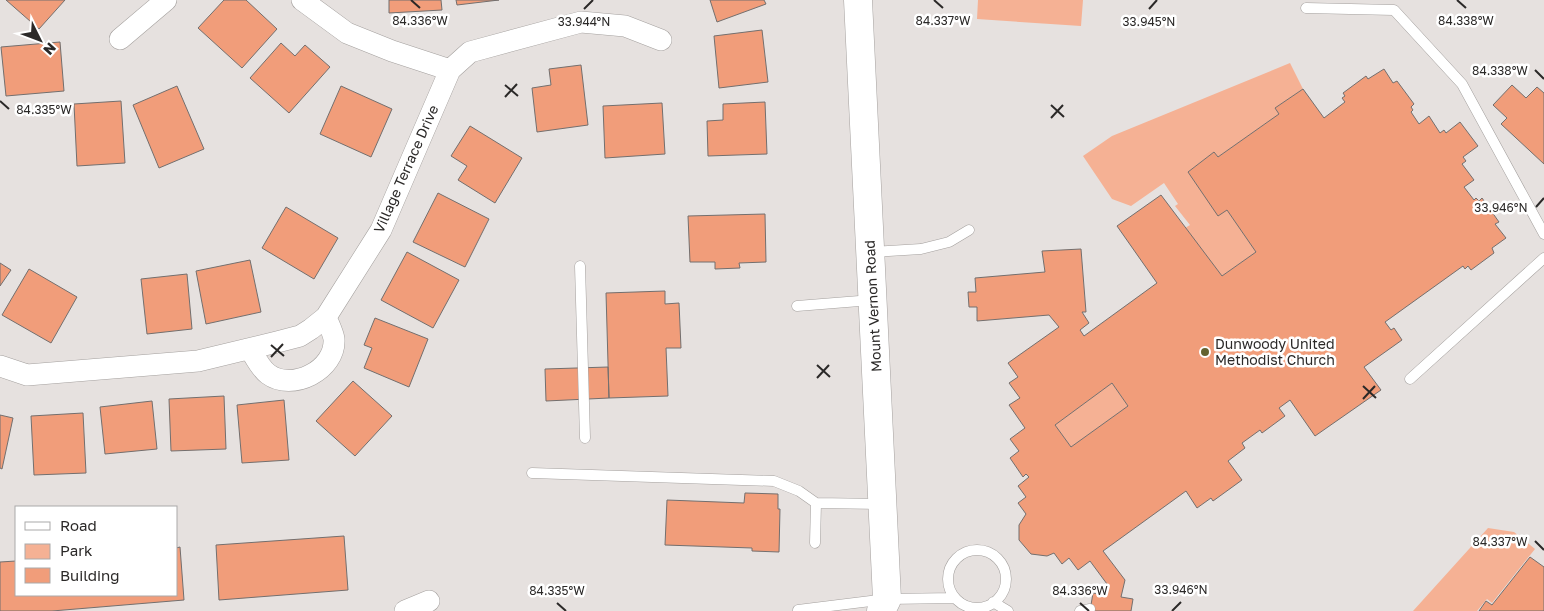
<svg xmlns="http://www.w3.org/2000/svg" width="1544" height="611" font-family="'Golos Text',sans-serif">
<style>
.green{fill:#f5b194}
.building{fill:#f19d7a;stroke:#736f6e;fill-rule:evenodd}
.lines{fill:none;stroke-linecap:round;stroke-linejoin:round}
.lane-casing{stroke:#a4a09e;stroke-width:11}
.street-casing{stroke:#a4a09e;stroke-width:22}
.secondary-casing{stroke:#a4a09e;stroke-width:29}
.lane{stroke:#fff;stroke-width:10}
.street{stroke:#fff;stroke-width:21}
.secondary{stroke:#fff;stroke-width:28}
.ticks{fill:none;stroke:#2b2928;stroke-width:2}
.poi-dot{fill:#64622f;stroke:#fff;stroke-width:2}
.labels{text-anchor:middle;stroke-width:5;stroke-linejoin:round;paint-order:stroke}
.street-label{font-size:14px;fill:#2b2928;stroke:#fff}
.poi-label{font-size:14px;fill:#2b2928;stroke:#fff;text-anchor:start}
.ticks-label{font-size:12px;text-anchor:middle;fill:#2b2928;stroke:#fff;stroke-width:5;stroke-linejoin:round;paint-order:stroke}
</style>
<rect width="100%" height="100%" fill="#e6e1df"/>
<path class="green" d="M978,0H1083L1081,26L977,19Z
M1290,63L1303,89L1275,108L1279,114L1218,157L1214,152L1188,172L1218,215L1227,210L1256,252L1222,276L1185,228L1190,225L1175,206L1178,204L1164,183L1131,206L1112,199L1083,156L1112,136Z
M1112,383L1128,406L1071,447L1055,425Z
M1488,528L1514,532L1535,549L1492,603L1487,599L1477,611H1413Z"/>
<path class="building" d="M6,0H65L39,29Z
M224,0H246L277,29L242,68L198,28Z
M389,0H441L442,10L389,13Z
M456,0H499L457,5Z
M710,0H764L766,4L717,22Z
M762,30L768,82L719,88L714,36Z
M60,42L64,91L6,96L1,47Z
M281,43L295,56L305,45L330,67L289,113L250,78Z
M581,65L588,125L537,132L532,88L551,85L549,69Z
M1384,69L1393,83L1397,81L1414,104L1411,107L1413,110L1411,112L1419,124L1429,116L1440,133L1444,130L1446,133L1460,122L1478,146L1463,157L1466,161L1462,164L1474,180L1464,187L1474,200L1476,198L1479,201L1482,198L1499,222L1495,224L1506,238L1492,248L1494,253L1471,270L1468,266L1465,269L1463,266L1385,322L1391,330L1394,328L1402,340L1364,367L1381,390L1315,436L1290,400L1279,408L1285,416L1262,433L1260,430L1242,443L1245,448L1228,461L1242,480L1213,501L1211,498L1197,508L1186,491L1103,551L1125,580L1121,597L1133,599L1131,611H1090L1093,593L1104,595L1107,584L1090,561L1078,570L1069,558L1062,564L1054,553L1047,556L1031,554L1019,540V525L1026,514L1018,503L1026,497L1018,486L1029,477L1026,474L1023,477L1010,458L1019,451L1010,439L1025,428L1009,405L1020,398L1009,383L1018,377L1008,363L1059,327L1049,315L977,321V307H969L968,292H976L975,278L1045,272L1042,251L1081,249L1086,312H1082L1089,323L1080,330L1084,336L1157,283L1117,226L1161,195L1222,276L1256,252L1227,210L1218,216L1188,172L1214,152L1218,157L1279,114L1275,108L1303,89L1324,118L1345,102L1342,98L1345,96L1343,93L1366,76L1368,79ZM1112,383L1128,406L1071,447L1055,425Z
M1512,85L1526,98L1537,87L1544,93V164L1501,124L1507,118L1493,105Z
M177,86L204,149L159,168L133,105Z
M341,86L392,109L371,157L320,134Z
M121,101L125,163L77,166L74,104Z
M765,102L767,154L708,156L707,121L723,120V104Z
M662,103L665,154L605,158L603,106Z
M470,126L522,158L495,203L458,180L467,166L451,156Z
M438,193L489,219L465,267L413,242Z
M286,207L338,238L314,279L262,248Z
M765,214L766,262L739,263L740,268L715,269V262H690L688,216Z
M407,252L459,280L433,328L381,300Z
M250,260L261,312L206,324L196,271Z
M0,263L11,270L0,286Z
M29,269L77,297L51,343L2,315Z
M187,274L192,329L147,334L141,279Z
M665,291V304L679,303L681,348H666L668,396L609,398L606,293Z
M375,318L428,339L409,387L364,368L372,348L364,345Z
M608,367L609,398L546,401L545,369Z
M353,381L392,416L355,456L316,421Z
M224,396L226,449L171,451L169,399Z
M284,400L289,460L242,463L237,405Z
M152,401L157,449L105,454L100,407Z
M83,413L86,473L34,475L31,416Z
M0,415L13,418L2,469L0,468Z
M745,493L778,494V509H780L779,552L752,551V548L665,545L667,500L744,503Z
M344,536L348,590L219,600L216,545Z
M180,547L184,600L52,611H0V562L16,561V595H176V548Z
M1530,557L1544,567V611H1479L1486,601L1492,605Z"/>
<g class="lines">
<g class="lane-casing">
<path id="lane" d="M1306,8L1394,10L1462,84L1544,234
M872,252L921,249L949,242L969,230
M580,266L585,438
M797,306L872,300
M1410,379L1544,258
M532,473L774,481L799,491L816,503L882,504
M815,543L816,503
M948 579a29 29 0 1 1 58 0a29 29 0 1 1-58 0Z
M993,602L1008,611
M798,610L887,599L955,598
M1080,611L1090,609"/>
</g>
<g class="street-casing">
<path id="street" d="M302,0L347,33L392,51L450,70
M120,39L166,0
M250,349C255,357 260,368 268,374C292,392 336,370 334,339C333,332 328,323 326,317
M0,366L27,375L198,361L277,342L300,336L311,329L326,317L381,230L450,70L470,52L581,22L625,26L661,40
M405,611L429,601"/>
</g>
<g class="secondary-casing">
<path id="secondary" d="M858,0L887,599L881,611"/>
</g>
<use href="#lane" class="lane"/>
<use href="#street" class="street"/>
<use href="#secondary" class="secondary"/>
</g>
<path class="ticks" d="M411,0L420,8M934,0L943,8M1457,0L1466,8M584,9L593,0M1149,9L1157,0M1535,70L1544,79M505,85L518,96M505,97L517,84M0,101L9,109M1051,105L1064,117M1051,118L1063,105M1536,207L1544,198M271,345L284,356M271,357L283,344M817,365L830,377M817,378L829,365M1363,386L1376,398M1363,399L1375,386M1535,541L1544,550M557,603L566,611M1080,603L1089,611M1172,611L1181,602"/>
<circle class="poi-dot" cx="1205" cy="352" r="5"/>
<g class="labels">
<g class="street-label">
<text transform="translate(406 169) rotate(-66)" y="5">Village Terrace Drive</text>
<text transform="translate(873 306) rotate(-93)" y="5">Mount Vernon Road</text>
</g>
<g class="poi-label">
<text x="1215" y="349">Dunwoody United<tspan x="1215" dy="16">Methodist Church</tspan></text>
</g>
</g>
<g class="ticks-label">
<text x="1466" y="25">84.338°W</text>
<text x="420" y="25">84.336°W</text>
<text x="943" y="25">84.337°W</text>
<text x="584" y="26">33.944°N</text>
<text x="1149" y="26">33.945°N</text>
<text x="1500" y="75">84.338°W</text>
<text x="44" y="114">84.335°W</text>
<text x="1501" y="212">33.946°N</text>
<text x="1500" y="546">84.337°W</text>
<text x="1181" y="594">33.946°N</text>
<text x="557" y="595">84.335°W</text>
<text x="1080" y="595">84.336°W</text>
</g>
<rect x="15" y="506" width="162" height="90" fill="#ffffff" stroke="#aaa9a9"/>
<rect x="25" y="522" width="25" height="8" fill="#ffffff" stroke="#aaa9a9"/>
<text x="60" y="531" font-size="15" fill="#2b2928">Road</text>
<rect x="25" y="544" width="25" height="15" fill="#f5b194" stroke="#aaa9a9"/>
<text x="60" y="556" font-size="15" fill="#2b2928">Park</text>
<rect x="25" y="568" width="25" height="15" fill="#f19d7a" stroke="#aaa9a9"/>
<text x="60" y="581" font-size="15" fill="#2b2928">Building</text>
<g transform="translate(40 40) rotate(132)" stroke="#ffffff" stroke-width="4" paint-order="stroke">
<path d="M0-4L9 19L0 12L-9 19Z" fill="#2b2928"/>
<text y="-8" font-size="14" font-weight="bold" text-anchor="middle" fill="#2b2928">N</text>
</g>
</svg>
